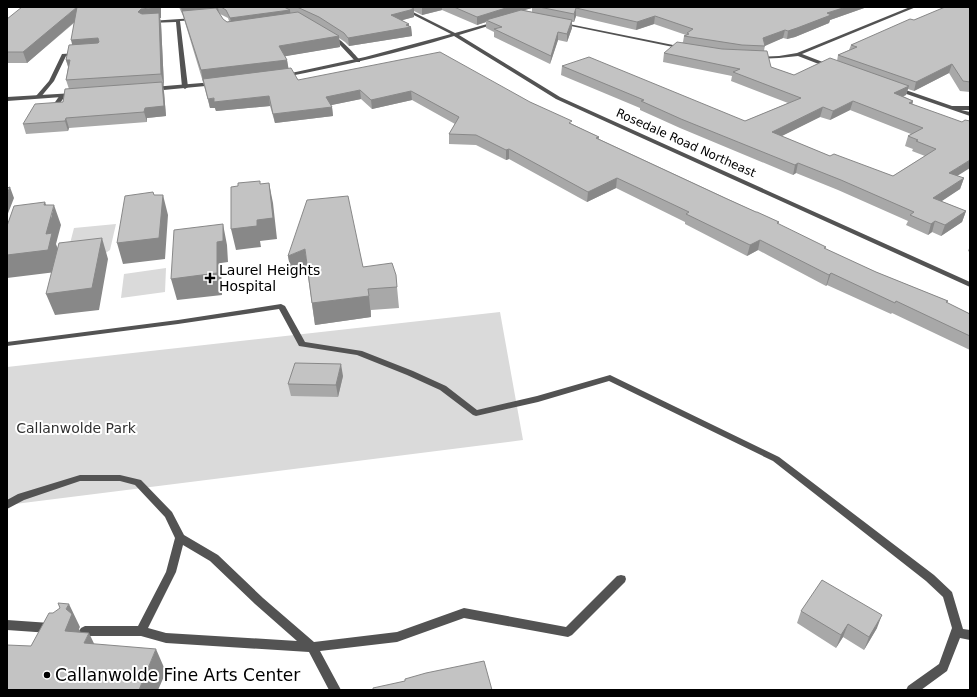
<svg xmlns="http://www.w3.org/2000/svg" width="977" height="697" font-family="'DejaVu Sans',sans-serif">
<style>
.green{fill:#dadada}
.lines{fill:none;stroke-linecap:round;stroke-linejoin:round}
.service{fill:#535353;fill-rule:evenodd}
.minor{fill:#535353;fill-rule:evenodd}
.wall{fill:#a8a8a8;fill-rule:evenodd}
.shaded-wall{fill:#888}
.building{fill:#c3c3c3;stroke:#888;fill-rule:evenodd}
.poi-dot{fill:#000;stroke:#fff;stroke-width:1.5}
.labels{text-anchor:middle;stroke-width:4;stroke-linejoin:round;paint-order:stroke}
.far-street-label{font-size:12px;fill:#000;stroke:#fff}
.poi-label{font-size:14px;fill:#000;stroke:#fff;text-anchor:start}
.park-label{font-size:14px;fill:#313131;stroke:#fff}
.near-poi-label{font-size:17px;fill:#000;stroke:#fff;text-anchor:start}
</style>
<rect width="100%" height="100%" fill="#fff"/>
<path class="green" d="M116,224L110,250L101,256L67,255L74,228Z
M166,268L165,292L121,298L124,274Z
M500,312L523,440L7,505V367Z"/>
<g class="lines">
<path class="service" d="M195,18H197V20L180,21L188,87L185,89L182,87L176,22L150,23L148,22L150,21Z
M329,35C339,35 353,53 360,60V62H356L340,45L329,37Z
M78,53L80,54V55L66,56L54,81L40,98H36V96L49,81L62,54Z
M60,95L65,96L58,106H54L53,105Z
M281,304L285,306L305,342L362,351L413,371L446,386L477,410L537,396L610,375L779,457L934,575L952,592L963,629L970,630V640L960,638L947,671L921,690H906L908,686L939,664L952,628L943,597L926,581L773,461L609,381L538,402L476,416L473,415L440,390L407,375L357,355L299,346L279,309L178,324L7,346V342L178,320Z
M80,475H120L141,480L172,512L184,535L218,555L263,598L314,642L397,632L464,608L566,627L617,576L621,575L625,576L626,579L625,582L572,635L568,637L464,618L397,642L320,651L341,690H329L309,652L166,643L141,636H85L81,634L79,631L81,628L85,626H138L166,572L175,538L165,517L135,485L120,481H80L24,500L7,509V500L18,494ZM183,545L210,561L255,604L297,641L166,633L148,628L176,572Z
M7,620L50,623L54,625L56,628L54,631L50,633L7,630Z"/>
<path class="minor" d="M398,7H403L455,33L498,21V23L459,35L560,97L970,282V287L556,99L454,36C399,53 342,66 285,77L282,75L365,57L451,34Z
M910,7H916L802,54L833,66V68H829L798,56L779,58L758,59L756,58L758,57L779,56L797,53Z
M559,22L683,47L685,48L683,49L561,24H559Z
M214,82L217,84L216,85L153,91L150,89L153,87Z
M897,87L952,106H970V110H961L970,112V116L895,90V88Z
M74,93L76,94V96L7,101V97Z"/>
</g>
<path class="wall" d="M179,7H867L830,20L829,23L795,37L787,39L783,38L765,45L764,51L771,67L794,75L837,61L838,55L849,50L851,45L914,20L970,8V92L960,91L949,73L914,91L908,89L906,95L903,96L913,101L912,104L957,176L964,178L960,189L941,201L966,211L962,222L941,236L932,232L928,235L906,225L908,221L838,190L796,173L793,175L680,128L640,110V108L561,75L562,66L745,121L788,103L731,81L732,76L663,62L664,53L683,42L684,36L686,35L654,24L636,30L576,16L574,22H572V28L567,42L558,40L550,64L494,37V32L486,28V22L477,25L442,10L422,15L414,11V17L402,20L411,27L412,36L349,46L345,42L339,38L340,47L285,56L287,60L288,68L298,80L530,102L572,124L599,137V139L756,212L779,222L778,224L825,249L876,272L948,301L947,303L970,314V350L892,313L891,314L827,285L826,286L758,250L747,256L685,224V222L616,188L587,202L509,159L506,160L476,145L449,144V134L455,124L412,100L372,109L361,99L331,105L332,107L333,116L275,123L270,106L216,111L215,108H210L203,82L183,16ZM532,8V12L524,10ZM220,14L228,18L229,21L227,22L223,19ZM850,110L911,134L908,136L905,146L913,149L912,151L925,156L893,176L830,156L781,136L820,117L830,120Z
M160,18L161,23L164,86H163L164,92L166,116L147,118V122L69,128L68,131L26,134L23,124L63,102L69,89L66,80L68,67L66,60L72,45L74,23L27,63H7V19L161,18Z
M970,246V252L968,251Z
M288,256L363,267L397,287L399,308L371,310V317L315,325L307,270L292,277Z
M343,376L338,397L291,396L288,384Z
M801,611L877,628L864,650L843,637L836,648L797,623Z"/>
<path class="shaded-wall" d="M77,7L80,17L27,63L23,52Z
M161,7V18H160L161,23L164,86L161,74L144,20L138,12L141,9Z
M198,7H218L219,14L182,11L183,16L181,8Z
M422,7H442V10L422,15Z
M509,7H532V8L488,21L486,20V22L477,25V17Z
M846,7H867L830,20L829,23L795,37L787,39L788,31L827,13Z
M576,8V16L574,22V14Z
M414,9V17L392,23L391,15Z
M290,10L291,18L232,26L230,18Z
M655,16L654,24L636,30L637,22Z
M572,20V28L567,42V34Z
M409,24V28L411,27L412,36L349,46L348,38Z
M785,30L783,38L765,46L763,38Z
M558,32V40L550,64L551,56Z
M339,36L340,47L281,57L279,46Z
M98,38L101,50L74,52L71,40Z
M66,60H70V72Z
M287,60L289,71L203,82L201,70Z
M952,64L949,73L914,91L916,82Z
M162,82L164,92L166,116L147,118V122L144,112L145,108Z
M909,86L906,95L891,102L894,93Z
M360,90L361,99L327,106L326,97Z
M411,91L412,100L372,109L371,100Z
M269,96L270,106L216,111L215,108H210L208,99Z
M853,101L850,110L830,120L833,111Z
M913,101L911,110L909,103Z
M332,107L333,116L275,123L273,114Z
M823,107L820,117L770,142L772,132Z
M66,118L69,128L68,131L65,121Z
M509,149V159L506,160V150Z
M970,160V168L946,183L949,173Z
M798,163L796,173L793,175L795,165Z
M617,178L616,188L587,202L588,192Z
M964,178L960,189L930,209L933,198Z
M269,183L273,203L277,239L260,241L261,247L236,250L231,229L257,220Z
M10,187L14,198L7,216V194Z
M163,195L168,215L165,259L123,264L117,243Z
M45,202L51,218L54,205L61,225L56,244L60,254L56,272L7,278V255L46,234L44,205Z
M966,211L962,222L941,236L945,225Z
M935,221L932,232L928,235L931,224Z
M223,224L227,245L228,262L221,263L222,295L177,300L171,279L217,242Z
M102,238L108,259L99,310L55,315L46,294Z
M760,240L758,250L747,256L750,245Z
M305,249L308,270L292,277L288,256Z
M831,273L827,285L826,286L829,275Z
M369,296L371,317L315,325L312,303Z
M341,364L343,376L338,397L336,385Z
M69,604L80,627L79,629L83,637L65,631L66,609Z
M882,615L877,628L864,650L869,637Z
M848,624L843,637L836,648L841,635Z
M89,633L100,656L84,643Z
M156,649L166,672L158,690H139Z"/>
<path class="building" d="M22,7H77L23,52H7V19Z
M77,7H159L141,9L138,12L142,14L159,13L161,74L66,80L70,60H66L69,45L98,43L99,42L98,38L71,40Z
M180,7H198L181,8Z
M221,7H284L290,10L230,18L226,10Z
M297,7H410L414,9L391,15L409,24L406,25L411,27L348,38L344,33L319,17Z
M454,7H509L477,17Z
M539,7H846L827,13L831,15L797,28L788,31L785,30L763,38L765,46L742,45L684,36L689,34L687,33L693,29L655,16L637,22L576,8L574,14Z
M945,7H966L970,8V82L963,81L952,64L916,82L838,55L857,47L851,45L910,19L914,20Z
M216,8L223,19L227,22L298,12L339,36L279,46L287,60L201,70L182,11Z
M521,10L572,20L567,34L558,32L551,56L494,29L502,27L486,20Z
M677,42L722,49L767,51L771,67L794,75L830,58L909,86L894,93L913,101L909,103L962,122L965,120L970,121V160L949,173L964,178L933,198L966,211L945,225L935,221L931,224L910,215L914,212L841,180L798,163L795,165L681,119L641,101L644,100L562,66L589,57L745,121L801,98L733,72L740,69L664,53ZM853,101L923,128L908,136L918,140L916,141L936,149L893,176L834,154L830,156L772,132L823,107L833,111Z
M440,52L530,102L572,121L569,123L599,137L596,138L725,198L756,212H757L779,222L777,223L826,247L824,248L876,272L948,301L946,302L970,314V336L896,301L895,303L831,273L829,275L760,240L750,245L686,214L689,212L617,178L588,192L509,149L506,150L476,135L449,134L459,117L411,91L371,100L360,90L326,97L332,107L273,114L269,96L214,102V98L208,99L203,79L291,68L298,80Z
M162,82L164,106L145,108L144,112L66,118L65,121L23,124L35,104L63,102L65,89Z
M260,181V184L269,183L273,218L257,220V226L231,229V187L238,186V183Z
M10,187L7,194V188Z
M153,192L154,195H163L159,238L117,243L125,196Z
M348,196L363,267L392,263L396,275L397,287L368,289L369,296L312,303L305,249L288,256L307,200Z
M45,202L44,205H54L46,234L52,233L48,250L7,255V226L14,206Z
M223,224V241L217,242V273L171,279L174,230Z
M102,238L92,288L46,294L59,243Z
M295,363L341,364L336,385L288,384Z
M822,580L882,615L869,637L848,624L841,635L801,611Z
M58,603L69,604L66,609L72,614L65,631L89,633L84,643L156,649L139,690H7V645L31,646L49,613H53L60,608Z
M484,661L492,690H373V688L405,681V679L426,673Z"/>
<g class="poi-dot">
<path d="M208 272h4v4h4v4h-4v4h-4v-4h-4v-4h4z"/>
<circle cx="47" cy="675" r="4"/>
</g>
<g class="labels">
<g class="far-street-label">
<text transform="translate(686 143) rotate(24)" y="4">Rosedale Road Northeast</text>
</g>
<g class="poi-label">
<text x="219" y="275">Laurel Heights<tspan x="219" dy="16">Hospital</tspan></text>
</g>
<g class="park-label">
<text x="76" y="433">Callanwolde Park</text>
</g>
<g class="near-poi-label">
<text x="55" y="681">Callanwolde Fine Arts Center</text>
</g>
</g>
<rect width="977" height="697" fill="none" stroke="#000000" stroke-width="16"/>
</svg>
